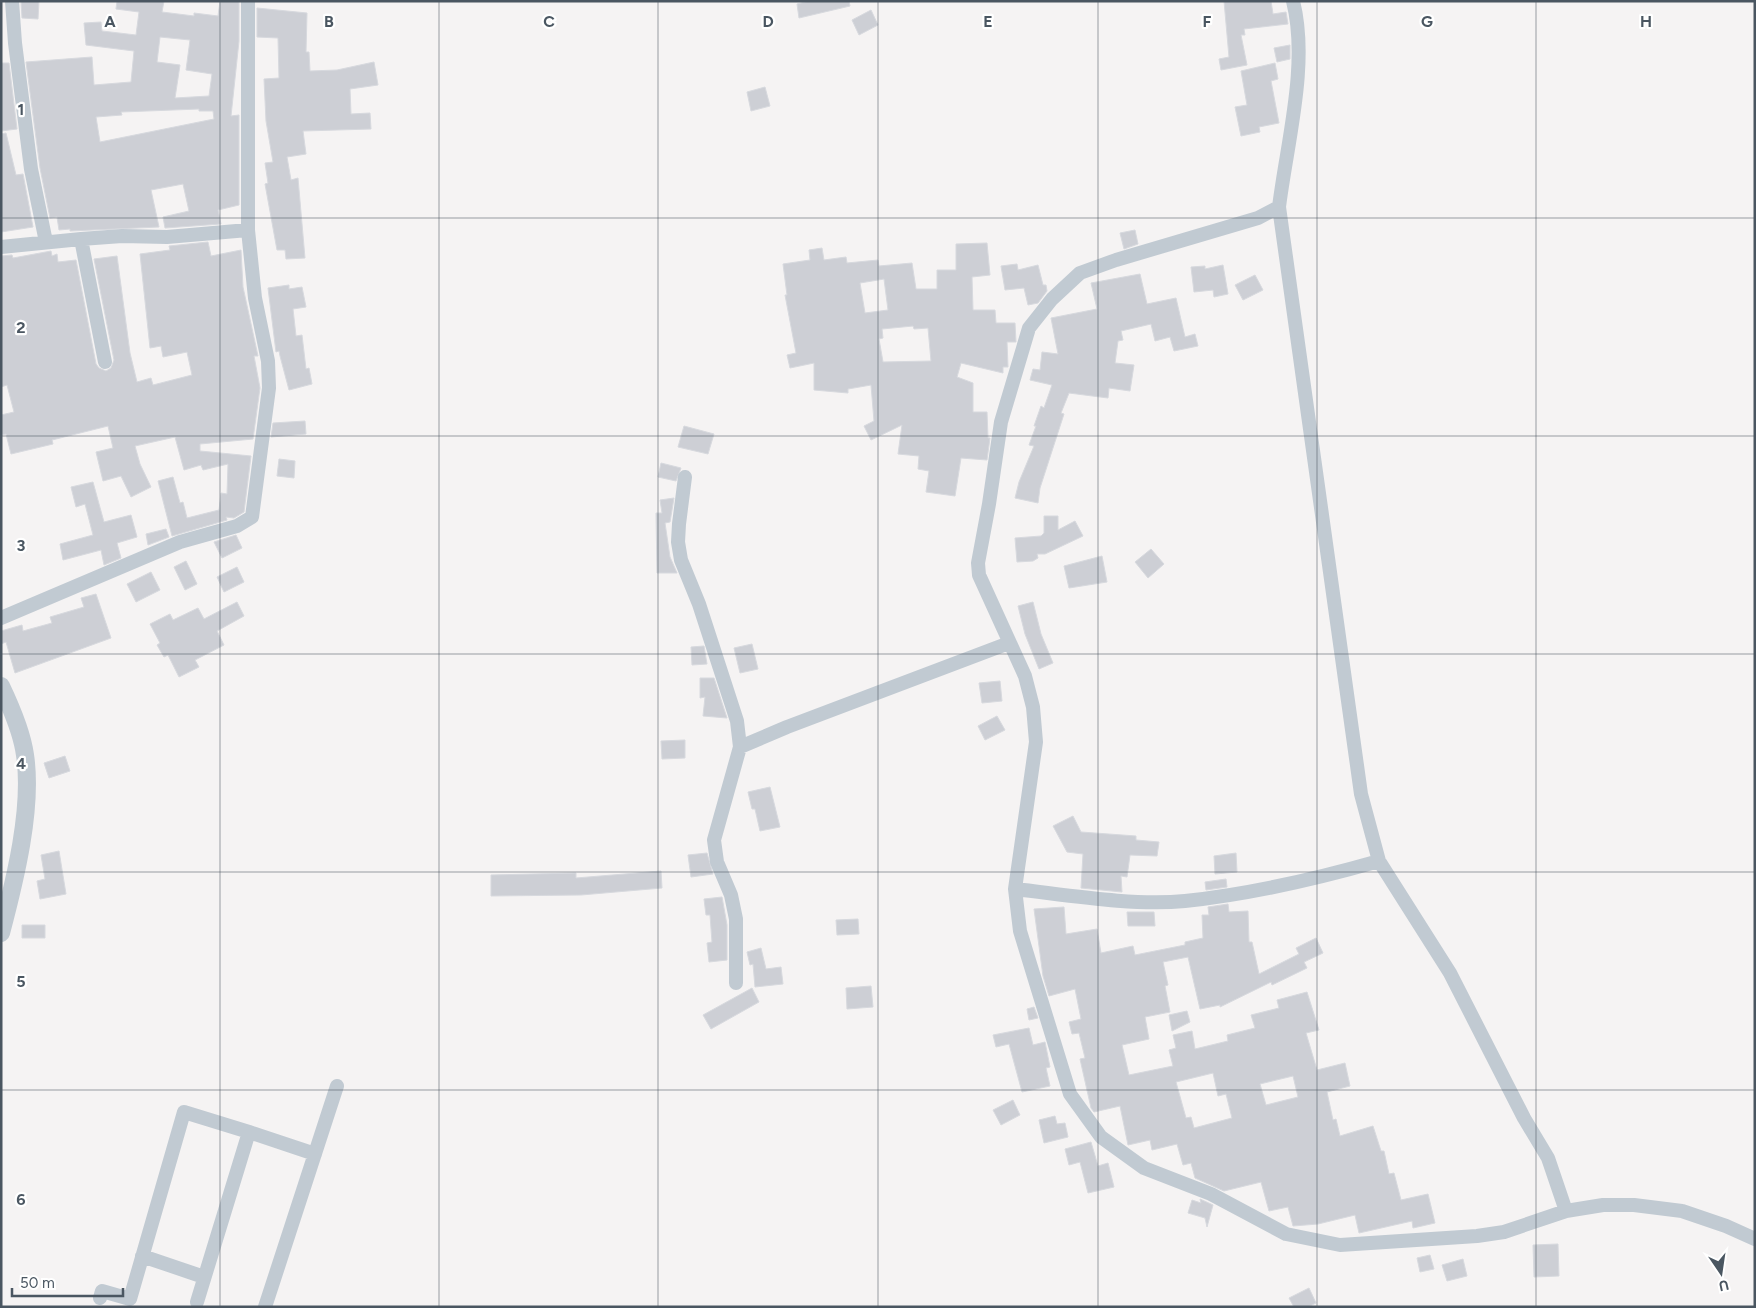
<svg xmlns="http://www.w3.org/2000/svg" width="1756" height="1308" font-family="Figtree,sans-serif">
<style>
.building{fill:#cdcfd5;stroke:#d7d9de;fill-rule:evenodd}
.lines{fill:none;stroke-linecap:round;stroke-linejoin:round}
.minor{stroke:#c1cad2;stroke-width:14}
.tertiary{stroke:#c1cad2;stroke-width:18}
.grid{fill:none;stroke:#4a5661;stroke-width:1;stroke-opacity:0.55}
.grid-label{font-size:16px;text-anchor:middle;font-weight:bold;fill:#4a5661;stroke:#fff;stroke-width:4.5;stroke-linejoin:round;paint-order:stroke}
</style>
<rect width="100%" height="100%" fill="#f5f3f3"/>
<path class="building" d="M21,1H39L38,19L22,18Z
M117,1H164L162,12L194,16V13L218,16L220,1H239V41L231,116L239,115V205L218,210L221,224L165,228L163,217L189,211L183,184L151,190L159,227L70,231V229L59,230L57,217L50,218L40,168L26,62L92,57L94,85L131,82L134,51L86,45L84,23L101,22L102,31L136,35L139,12L116,9ZM160,37L190,40L186,70L212,74L209,96L175,98L180,65L157,62ZM199,109V111H213L214,119L100,142L96,117L122,115L121,112Z
M809,1H849L850,6L799,18L797,4Z
M1224,1H1271L1273,14L1286,12L1288,24L1244,29L1245,35H1241L1247,65L1221,70L1219,59L1229,57Z
M257,8L307,13L306,52H309L310,71L337,70L374,62L378,85L350,89L351,114L370,113L371,129L303,131L306,154L287,157L291,180L298,178L305,258L286,259L285,250H277L265,184L268,183L265,163L273,162L266,121L264,79L279,78L278,38L257,37Z
M871,10L878,25L859,35L852,20Z
M1290,45V59L1277,62L1274,48Z
M1,63H9L17,129L1,131Z
M1275,63L1278,79L1271,81L1279,123L1259,127L1260,132L1241,136L1235,107L1247,105L1241,71Z
M765,87L770,106L751,111L747,92Z
M6,133L16,175L23,174L33,227L1,232V134Z
M1135,230L1138,244L1124,249L1120,233Z
M208,242L211,256L241,250L243,287L258,356H254L260,388L253,439L200,444V451L251,456L244,512L234,518L226,517L227,520L172,536L158,481L173,477L180,503L183,502L187,518L219,510L221,493L227,494L228,464L203,470L201,465L184,470L175,437L135,446L140,464L151,487L131,497L121,476L103,481L96,452L113,448L108,426L52,440L53,444L11,454L6,434L1,435V415L14,412L7,385L1,387V256L12,255L13,258L51,251L52,256L57,254L58,262L76,260L96,364L99,368L106,371L111,368L114,360L94,259L117,256L130,353L137,382L151,378L153,385L192,375L187,352L163,357L161,346L150,348L140,254L170,250L169,246Z
M987,243L990,275L972,277L973,310H995L996,323H1015L1016,342H1007L1008,367H1003V373L961,363L957,377L973,383V412H987L988,438H990L987,460L961,458L955,496L926,492L929,471L918,469L919,456L898,454L902,425L871,440L864,426L874,421L871,385L848,389V393L814,390V363L790,368L787,355L796,353L785,295H787L783,264L810,260L809,250L822,248L824,260L846,257L847,263L878,260L879,266L912,263L916,289H937V270H956V244ZM884,279L888,310L865,313L860,283ZM913,326L914,329L928,328L931,361L883,362L879,339L883,338L882,329Z
M1017,264L1018,270L1038,265L1043,285H1046L1047,291L1038,303L1028,305L1024,288L1005,290L1001,266Z
M1223,265L1228,294L1214,297L1213,290L1194,292L1191,267L1205,266V269Z
M1140,274L1147,304L1176,298L1185,337L1195,334L1198,346L1174,351L1170,337L1155,341L1151,324L1121,331L1123,340L1118,341L1115,363L1134,365L1130,391L1109,388L1108,398L1069,393L1061,413L1064,414L1040,488L1038,503L1015,498L1019,482L1034,446L1029,445L1036,426H1034L1041,406L1044,408L1052,385L1030,380L1033,369L1040,370L1042,352L1058,354L1051,318L1097,309L1091,283Z
M1255,275L1263,290L1243,300L1235,285Z
M289,285V289L302,287L306,307L293,309L296,336L302,335L306,369L309,368L312,384L289,390L280,356L279,351L276,352L268,288Z
M305,421L306,434L271,437L273,423Z
M684,426L714,434L708,454L678,447Z
M279,459L295,461L294,478L277,476Z
M661,463L681,468L676,481L658,477Z
M93,482L104,522L131,515L137,537L117,543L121,558L104,565L101,550L63,560L60,544L93,535L85,504L76,507L71,487Z
M674,498L670,522L665,523L670,557L677,573H657L656,513H662L660,500Z
M1044,516H1058V530L1075,521L1083,536L1045,554H1037L1038,558L1033,561L1017,562L1015,538L1041,536L1044,533Z
M166,529L169,537L148,545L146,534Z
M236,535L242,548L222,558L214,542Z
M1151,549L1164,564L1148,578L1135,562Z
M1102,556L1107,582L1069,588L1064,566Z
M186,561L197,584L185,590L174,567Z
M237,567L244,582L224,592L217,577Z
M151,572L160,590L136,602L127,584Z
M96,594L111,638L15,673L6,642L1,644V631L22,625L23,631L52,623L50,617L84,607L81,598Z
M237,602L244,616L217,631L224,645L195,660L199,667L179,677L168,655L164,657L157,645L160,643L150,624L170,614L173,620L198,608L204,619Z
M1033,602L1041,634L1053,663L1039,669L1025,634L1018,606Z
M752,644L758,669L740,673L734,648Z
M704,646L707,664L692,665L691,647Z
M700,678H714L727,718L703,716L705,697L700,698Z
M1000,681L1002,701L982,703L979,683Z
M997,716L1005,730L985,740L978,726Z
M685,740V758L662,759L661,741Z
M65,756L70,771L49,778L44,763Z
M770,787L780,827L760,831L755,809H752L748,792Z
M1073,816L1081,832L1136,836V840L1159,842L1157,856L1130,855L1127,877L1121,876L1122,892L1081,888L1083,854L1067,852L1053,826Z
M59,851L66,894L40,899L37,881L45,879L41,855Z
M707,853L713,874L691,877L688,855Z
M1236,853L1237,872L1215,874L1214,856Z
M661,871L662,888L581,895L491,896V875L576,873V878Z
M1226,879L1227,887L1206,890L1205,882Z
M722,897L727,925V960L709,962L707,943L712,942L710,915H706L704,899Z
M1228,904L1229,912L1248,911L1249,942H1252L1259,974L1299,954L1296,948L1316,938L1323,953L1304,962L1307,968L1272,985L1271,982L1220,1007V1005L1200,1009L1188,957L1163,962L1168,985L1165,986L1170,1012L1145,1017L1149,1039L1122,1045L1129,1075L1173,1066L1169,1050L1176,1048L1173,1035L1192,1031L1195,1049L1228,1041L1227,1035L1255,1028L1251,1015L1279,1008L1277,1000L1307,992L1319,1030L1306,1033L1317,1070L1345,1063L1350,1086L1327,1092L1333,1120L1336,1119L1340,1136L1373,1126L1381,1151H1384L1389,1174L1394,1173L1401,1200L1428,1194L1435,1223L1413,1228L1412,1221L1359,1233L1355,1215L1318,1224L1293,1226L1288,1207L1269,1211L1261,1182L1224,1191L1195,1178L1191,1163L1183,1165L1177,1144L1152,1150L1150,1140L1128,1145L1120,1106L1094,1112L1091,1108L1080,1059L1085,1058L1079,1033L1072,1034L1069,1022L1081,1019L1075,989L1049,996L1043,976L1034,909L1064,907L1066,934L1097,929L1101,953L1133,946L1135,955L1185,945V942L1203,938L1202,915H1209L1208,907ZM1213,1073L1218,1096L1226,1094L1232,1118L1194,1128L1191,1117L1186,1118L1176,1082ZM1293,1076L1298,1097L1266,1105L1260,1084Z
M1127,912H1154L1155,926H1128Z
M858,919L859,934L837,935L836,920Z
M22,925H45V938H22Z
M761,948L766,969L781,967L783,984L755,987L753,964L750,965L747,952Z
M871,986L873,1007L847,1009L846,988Z
M752,988L759,1002L711,1029L703,1015Z
M1034,1007L1038,1018L1029,1020L1027,1009Z
M1187,1011L1190,1022L1172,1031L1169,1015Z
M1029,1028L1033,1045L1045,1042L1050,1067L1046,1068L1050,1086L1022,1092L1009,1044L996,1047L993,1035Z
M1013,1100L1020,1115L1001,1125L993,1110Z
M1055,1116L1057,1124L1065,1123L1068,1137L1044,1143L1039,1120Z
M1091,1142L1098,1166L1108,1163L1114,1187L1088,1193L1080,1162L1069,1165L1065,1149Z
M1200,1199L1213,1205L1207,1227L1205,1218L1188,1213L1192,1200L1201,1203Z
M1558,1244L1559,1276L1534,1277L1533,1245Z
M1430,1255L1434,1269L1420,1272L1417,1258Z
M1463,1259L1467,1276L1447,1281L1442,1265Z
M1309,1288L1316,1303L1308,1307H1294L1289,1298Z"/>
<g class="lines">
<path class="minor" d="M12,1L15,43L31,169L46,242
M1293,1C1309,64 1287,142 1279,207L1258,218L1116,260L1080,273L1052,299L1029,328L1001,422L989,504L978,563L979,575L1025,676L1033,707L1036,742L1015,889L1020,931L1070,1094L1101,1137L1144,1168L1211,1194L1286,1234L1340,1245L1477,1236L1504,1232L1566,1211L1603,1205H1634L1682,1211L1726,1226L1755,1239
M1279,207L1361,794L1379,861L1450,973L1524,1118L1548,1158L1566,1211
M81,239L105,362
M1,247L81,239L122,236L167,237L248,230
M685,477L679,524L678,542L681,560L699,604L737,721L740,747L714,840L717,862L731,895L736,919V983
M1,618L180,542L237,526L252,517L269,388L268,361L255,298L248,230V1
M740,747L787,727L1009,643
M1015,889C1068,895 1132,906 1185,901C1251,894 1316,879 1379,861
M142,1256L204,1277
M100,1298L102,1291L130,1299L184,1112L249,1132
M197,1302L249,1132L315,1154
M265,1307L337,1086"/>
<path class="tertiary" d="M1,686C11,707 22,732 25,755C33,808 15,880 1,933"/>
</g>
<path class="grid" d="M220,1V1307M439,1V1307M658,1V1307M878,1V1307M1098,1V1307M1317,1V1307M1536,1V1307M1,218H1755M1,436H1755M1,654H1755M1,872H1755M1,1090H1755"/>
<g class="grid-label">
<text x="110" y="27">A</text>
<text x="329" y="27">B</text>
<text x="549" y="27">C</text>
<text x="768" y="27">D</text>
<text x="988" y="27">E</text>
<text x="1207" y="27">F</text>
<text x="1427" y="27">G</text>
<text x="1646" y="27">H</text>
<text x="21" y="115">1</text>
<text x="21" y="333">2</text>
<text x="21" y="551">3</text>
<text x="21" y="769">4</text>
<text x="21" y="987">5</text>
<text x="21" y="1205">6</text>
</g>
<rect width="1756" height="1308" fill="none" stroke="#4a5661" stroke-width="5"/>
<g transform="translate(1721 1273) rotate(167)" stroke="#ffffff" stroke-width="4" paint-order="stroke">
<path d="M0-4L9 19L0 12L-9 19Z" fill="#4a5661"/>
<text y="-8" font-size="14" font-weight="bold" text-anchor="middle" fill="#4a5661">U</text>
</g>
<path d="M12 1288v8h111v-8" fill="none" stroke="#4a5661" stroke-width="2.5"/>
<text x="20" y="1288" font-size="15" fill="#4a5661" stroke="#ffffff" stroke-width="4" paint-order="stroke">50 m</text>
</svg>
